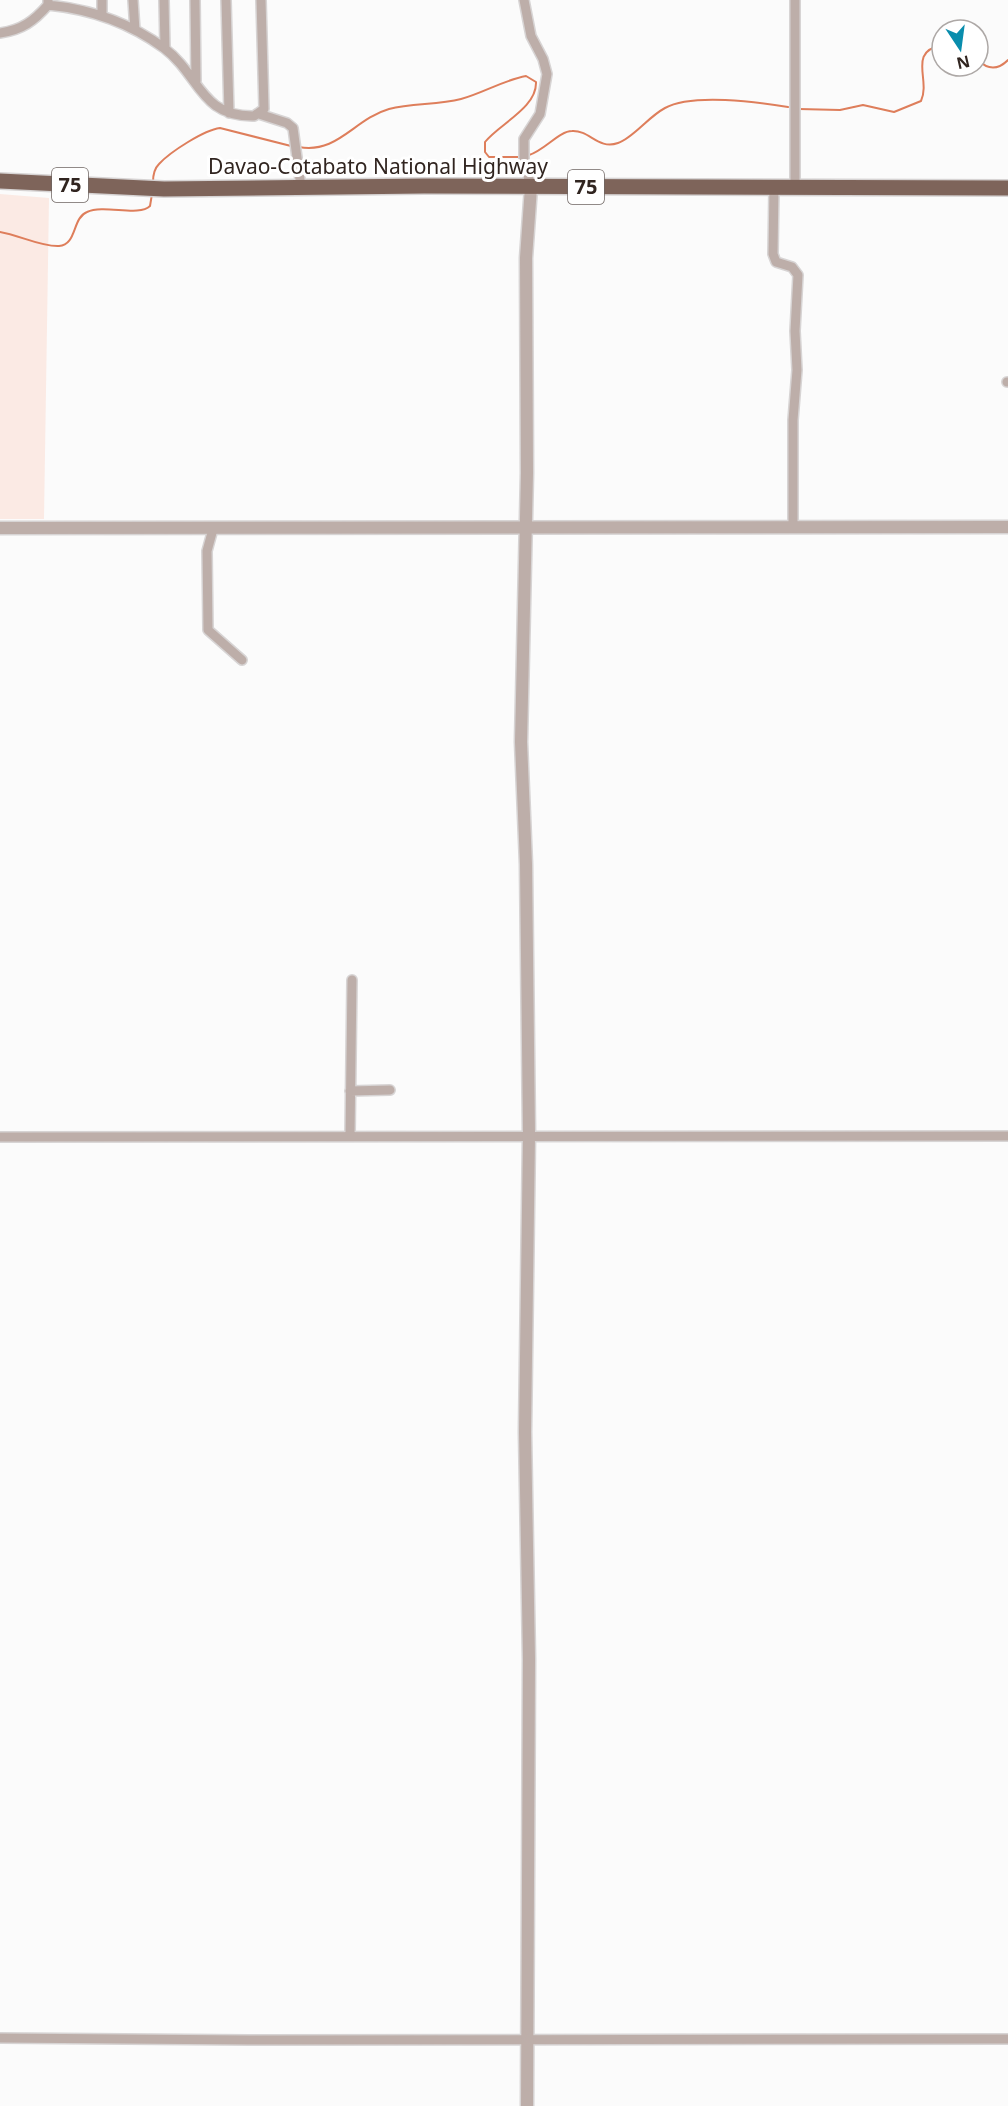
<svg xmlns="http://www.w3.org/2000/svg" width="1008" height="2106" font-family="'Noto Sans',sans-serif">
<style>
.built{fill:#fbeae4}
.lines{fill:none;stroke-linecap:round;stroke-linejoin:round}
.stream{stroke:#de7e5b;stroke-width:2}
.minor-casing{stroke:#d7d4d4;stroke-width:12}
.tertiary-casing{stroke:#d7d4d4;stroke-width:15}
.trunk-casing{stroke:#d7d4d4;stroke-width:18}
.minor{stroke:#bdaea9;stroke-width:9}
.tertiary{stroke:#bdaea9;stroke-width:12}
.trunk{stroke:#7e645a;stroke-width:15}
.labels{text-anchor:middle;stroke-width:6;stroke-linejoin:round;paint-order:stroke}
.shield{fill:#fff;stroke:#6f6663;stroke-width:1.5}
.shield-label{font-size:20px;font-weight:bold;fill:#312520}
.street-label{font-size:21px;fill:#312520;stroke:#fff}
</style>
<rect width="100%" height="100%" fill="#fbfbfb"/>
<path class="built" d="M0,194L49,198L44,519H0Z"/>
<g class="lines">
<path class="stream" d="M978,60C988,70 998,70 1008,60
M799,109L840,110L863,105L894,112L921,101C931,79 907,52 942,45
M299,147C338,154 354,119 389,109C412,103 437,105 461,99C483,93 504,80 526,76L536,82C537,108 499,124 485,142V152L489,157H518
M529,155C545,150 559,131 572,131C590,130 598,150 618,143C633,138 648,117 665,108C692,93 758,102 788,107
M153,182C153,176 154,169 159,164C170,152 204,130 220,128L291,146
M0,232C19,235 41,247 59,246C77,245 72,218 87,212C104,204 139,217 150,206L152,194"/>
<g class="minor-casing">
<path id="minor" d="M102,0V16
M133,0L135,30
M164,0L165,48
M195,0L196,81
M226,0L229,113
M524,0L531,36L543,59L547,74L540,114L524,139V161L531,187
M48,5C89,9 130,23 164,48C200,75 200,117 254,116L264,109L261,0
M0,33C22,30 34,21 48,5V0
M259,114L287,123L293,128L301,187
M774,187L773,254L776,262L792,267L798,275L795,331L797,370L793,420V528
M795,187V0
M1007,382H1008
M213,529L207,551L208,630L242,660
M350,1091L390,1090
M350,1136L352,980
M0,1137L1008,1136
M0,2038L249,2040L1008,2039"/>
</g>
<g class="tertiary-casing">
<path id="tertiary" d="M0,528L1008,527
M527,2106L529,1659L525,1432L529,1135L526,864L521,742L527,473L526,258L531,187"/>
</g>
<g class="trunk-casing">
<path id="trunk" d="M0,181L164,189L424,186L1008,188"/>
</g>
<use href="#minor" class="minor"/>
<use href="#tertiary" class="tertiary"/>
<use href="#trunk" class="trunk"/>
</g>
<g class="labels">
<g class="shield">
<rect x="52" y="168" width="36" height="34" rx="4.5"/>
<rect x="568" y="170" width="36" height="34" rx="4.5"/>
</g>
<g class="shield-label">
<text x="70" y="192">75</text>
<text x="586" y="194">75</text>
</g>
<g class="street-label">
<text x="378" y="174">Davao-Cotabato National Highway</text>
</g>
</g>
<g transform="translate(960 48) rotate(167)"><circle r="28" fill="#ffffff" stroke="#ada8a6" stroke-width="1.5"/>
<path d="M0-4.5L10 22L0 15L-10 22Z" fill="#098dad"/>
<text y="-9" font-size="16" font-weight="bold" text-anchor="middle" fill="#312520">N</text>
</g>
</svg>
